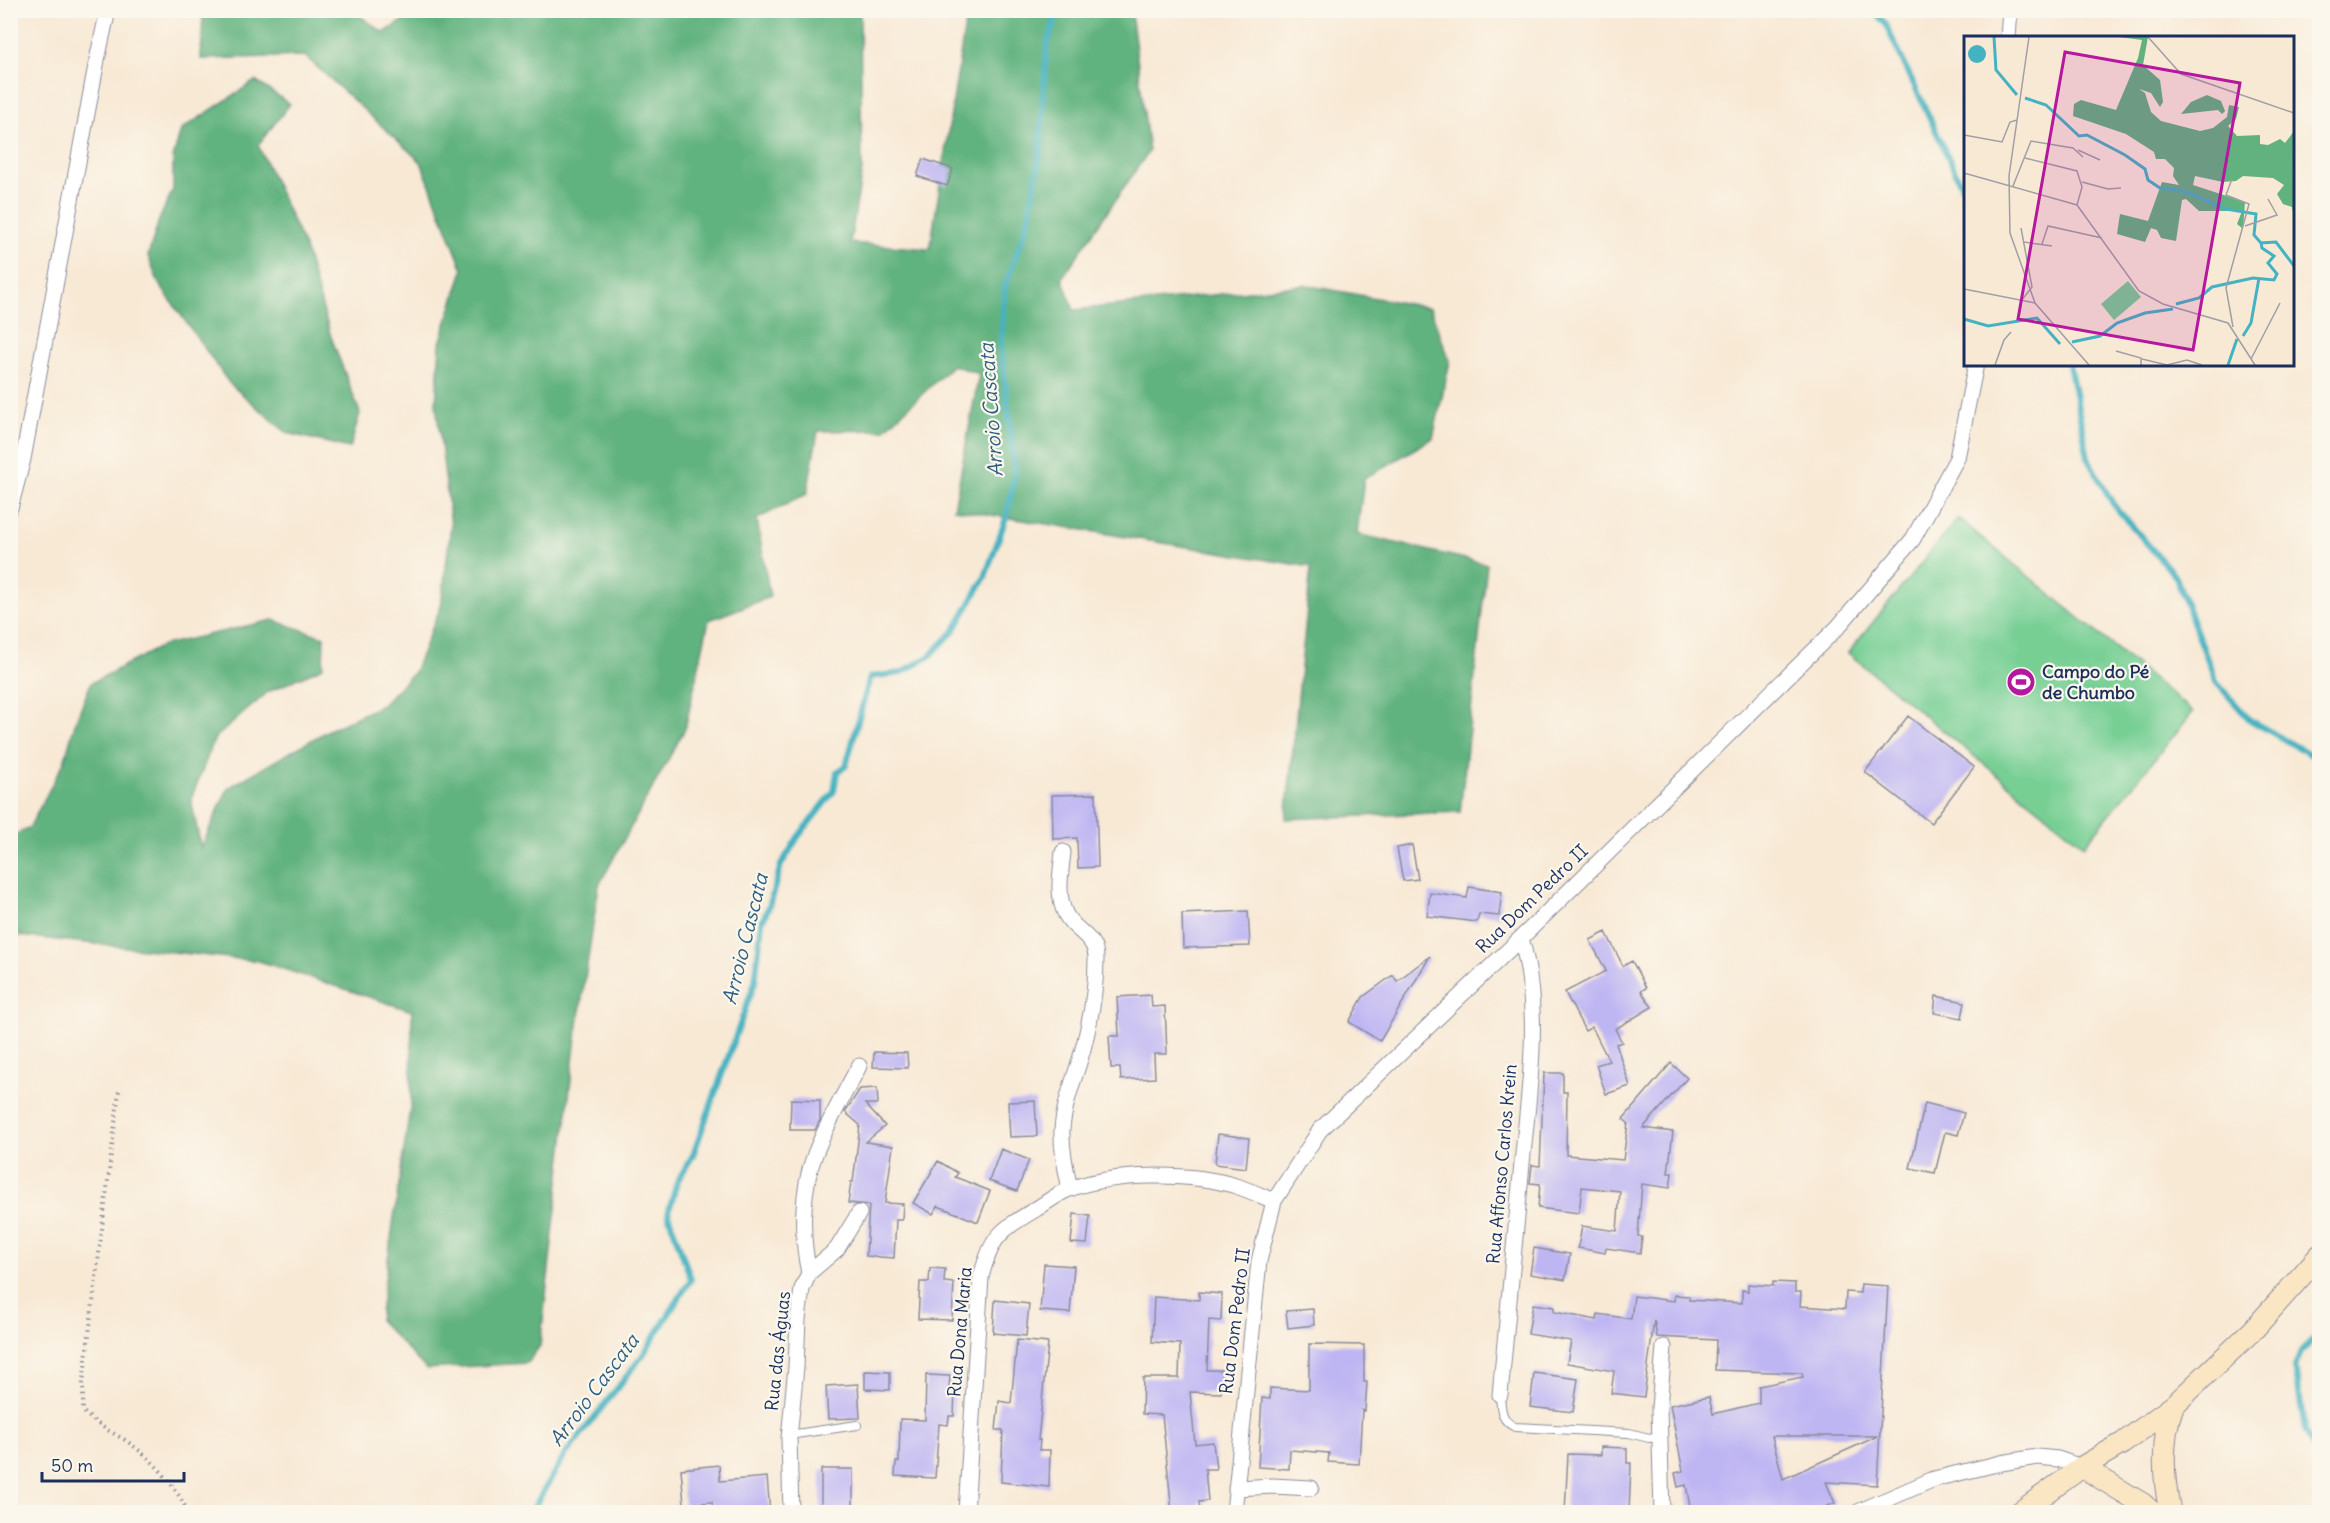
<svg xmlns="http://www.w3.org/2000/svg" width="2330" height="1523" font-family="Delius,sans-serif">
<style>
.green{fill:#77cf94;stroke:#497f79;stroke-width:1.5}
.forest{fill:#61b27e;stroke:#3e706e;stroke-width:1.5}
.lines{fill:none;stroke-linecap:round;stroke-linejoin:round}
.stream{stroke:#45b2c1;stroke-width:6}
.building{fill:#beb5f3;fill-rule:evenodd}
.lane-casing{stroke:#8a8c9a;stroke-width:10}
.street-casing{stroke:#8a8c9a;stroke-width:17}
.secondary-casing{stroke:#8a8c9a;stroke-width:23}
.path{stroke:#8a8c9a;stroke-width:4;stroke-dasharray:1.5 4.5;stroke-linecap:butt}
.lane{stroke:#fff;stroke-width:8}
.street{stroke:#fff;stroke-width:15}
.secondary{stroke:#fbe6c4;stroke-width:21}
.labels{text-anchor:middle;stroke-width:4.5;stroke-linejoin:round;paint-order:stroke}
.poi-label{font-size:18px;font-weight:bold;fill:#1b2f5e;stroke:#fbf7ec;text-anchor:start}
.street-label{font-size:18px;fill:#1b2f5e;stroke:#fbf7ec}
.water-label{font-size:20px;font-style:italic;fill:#2a5d81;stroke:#fbf7ec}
.inset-river{fill:none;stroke:#45b2c1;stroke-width:3}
.inset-road{fill:none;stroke:#a09fa5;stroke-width:1.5}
.view{fill:#b5179e;fill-opacity:0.15;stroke:#b5179e;stroke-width:3}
.inset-edge{fill:none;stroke:#1b2f5e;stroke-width:3}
</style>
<rect width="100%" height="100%" fill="#fbf7ec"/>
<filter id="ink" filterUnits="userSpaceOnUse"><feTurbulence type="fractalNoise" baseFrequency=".0167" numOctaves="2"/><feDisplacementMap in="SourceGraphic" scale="12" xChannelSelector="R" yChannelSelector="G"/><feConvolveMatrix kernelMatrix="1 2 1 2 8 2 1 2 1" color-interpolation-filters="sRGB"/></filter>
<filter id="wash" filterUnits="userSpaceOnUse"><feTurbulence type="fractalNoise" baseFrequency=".008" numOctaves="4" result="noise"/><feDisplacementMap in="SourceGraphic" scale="24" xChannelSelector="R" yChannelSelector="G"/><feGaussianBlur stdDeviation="1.35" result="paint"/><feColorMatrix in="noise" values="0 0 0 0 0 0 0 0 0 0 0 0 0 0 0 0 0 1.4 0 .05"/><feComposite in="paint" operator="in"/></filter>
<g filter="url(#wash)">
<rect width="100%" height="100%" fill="#f8e9d5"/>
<path class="green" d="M1958,518L2193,712L2084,846L1848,653Z"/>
<path class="forest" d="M410,10L860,11L862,171L850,243L930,249L967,11H1131L1149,151L1062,278L1074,310L1305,285L1430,308L1450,361L1433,438L1364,479L1357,534L1487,564L1460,812L1286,819L1311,567L954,509L979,374L953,365L884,430L818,431L807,494L757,519L770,597L709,620L685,729L599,885L575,1045L540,1346L527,1363L426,1369L379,1320L411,1102L412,1011L259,961L11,935V837L29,828L64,762L76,720L91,683L164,645L273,620L324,637L323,667L268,692L215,738L191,799L201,848L228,788L327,731L382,705L414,672L441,606L451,525L436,404L440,343L463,270L421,162L305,56L201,59L203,11H353L384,33L404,20Z
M255,81L290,104L258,145L305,248L331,337L360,413L350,448L287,433L229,383L159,284L148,256L159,220L173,189V158L181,130Z"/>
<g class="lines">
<path class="stream" d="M1873,10L1885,23L1966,195
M2069,364L2089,461L2113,504L2176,577L2216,682L2250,720L2320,760
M2320,1333L2301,1352L2295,1367L2305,1430L2314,1448L2320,1454
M531,1512L565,1455L643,1355L691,1279L668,1214L677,1182L693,1155L755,982L762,922L769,906L781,865L798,837L834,791L837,772L846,766L870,677L901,673L930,656L954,631L985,577L1007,515L1015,473L1001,345L1005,286L1028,222L1039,161L1047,44L1059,10"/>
</g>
<g id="blocks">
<path class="building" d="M923,159L953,169L947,186L917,176Z
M1908,716L1974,767L1931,823L1865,772Z
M1096,794L1098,867L1078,868L1077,838L1053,839L1052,795Z
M1412,845L1418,879L1403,881L1397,848Z
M1469,887L1502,892L1499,916L1479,914L1477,922L1427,916L1430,893L1467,898Z
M1248,911L1250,946L1183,948L1182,914Z
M1606,932L1623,966L1632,961L1646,988L1641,991L1652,1007L1615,1029L1622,1042L1616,1044L1630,1086L1606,1094L1596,1065L1609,1061L1592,1027L1585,1031L1565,992L1606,971L1590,940Z
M1430,956L1380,1041L1349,1022L1363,997L1393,975L1397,981Z
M1151,995L1152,1007L1165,1006L1167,1054H1154L1155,1078L1121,1080L1120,1068H1111L1109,1036H1119L1117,997Z
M1936,996L1965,1002L1962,1018L1934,1013Z
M874,1052L907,1053L908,1068L873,1067Z
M1671,1063L1687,1078L1643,1128L1673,1132L1668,1173H1672L1670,1188L1642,1184L1638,1236L1642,1237L1640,1253L1606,1248L1605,1253L1578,1248L1582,1226L1617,1231L1620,1191L1582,1187L1579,1213L1538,1208L1540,1184L1530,1183L1532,1165L1540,1166L1544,1073H1563V1092H1567L1566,1155L1623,1160L1628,1123L1623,1119Z
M877,1088L878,1104H865L885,1126L866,1142L893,1146L885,1203L903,1204L902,1220H896L894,1258L866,1256L869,1205L848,1203L851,1182H853L860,1125L845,1112L860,1089Z
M791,1099L820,1100V1120L815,1130H790Z
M1035,1101L1037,1136L1010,1137L1008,1102Z
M1925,1103L1964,1113L1958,1135L1945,1132L1935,1173L1910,1168Z
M1218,1134L1249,1138L1246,1168L1215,1164Z
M1001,1149L1029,1160L1017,1191L989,1181Z
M938,1161L958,1173L955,1177L990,1191L978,1222L938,1206L933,1214L913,1203Z
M1074,1214L1090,1216L1087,1244L1071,1243Z
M1534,1248L1570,1254L1565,1280L1530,1274Z
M1044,1264L1074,1266L1070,1313L1040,1311Z
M930,1268L945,1269L944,1282L954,1283L952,1320L918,1319L920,1282H929Z
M1773,1282L1795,1283V1292H1801L1800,1306L1845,1309L1846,1292L1860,1293L1861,1284L1888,1286L1877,1485L1826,1482L1835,1503L1814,1512H1691L1686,1485L1678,1487L1675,1473L1683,1471L1670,1405L1709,1397L1713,1414L1759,1403V1386L1803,1377L1802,1373L1715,1370L1716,1340L1657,1337L1654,1320L1644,1397L1611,1393L1614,1371L1567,1363L1571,1341L1528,1334L1533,1304L1554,1307V1312L1597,1320L1598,1314L1631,1319L1634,1296L1674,1301L1675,1295L1689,1296V1300L1742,1303V1290L1748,1291V1284L1773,1286ZM1772,1436H1878L1783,1479Z
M1199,1292L1222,1294L1221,1321L1209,1320L1207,1370H1222L1221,1393L1190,1392L1195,1444L1213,1442L1216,1469H1205L1208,1501L1199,1502L1200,1512H1172L1162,1415L1142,1414L1143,1378H1179L1180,1344L1152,1342L1154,1297L1199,1300Z
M995,1300L1029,1304L1026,1336L993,1333Z
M1313,1309L1314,1325L1288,1328L1286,1311Z
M1017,1340L1048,1343L1038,1440H1040L1039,1450H1050L1049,1487L1001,1482L1003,1430H996L999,1401L1011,1403Z
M1309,1344L1364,1345V1382H1367L1365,1411L1362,1410L1359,1464L1328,1462L1329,1453L1290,1450L1289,1469L1258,1467L1262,1398L1270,1399V1388L1309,1390Z
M865,1371L890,1372V1390L865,1389Z
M1534,1373L1578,1379L1573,1412L1530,1407Z
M926,1375L950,1376L949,1390H955L954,1416H949L948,1425L939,1424L935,1478L895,1476L896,1462H899L900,1419L925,1420Z
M858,1384L860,1418L828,1419L826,1386Z
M1601,1447L1627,1448V1463H1631L1629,1512H1565L1568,1454L1601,1455Z
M719,1465L720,1481L767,1477L770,1512H713L712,1502L684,1504L681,1469Z
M821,1469H853V1512H821Z"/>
</g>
</g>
<g filter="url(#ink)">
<use href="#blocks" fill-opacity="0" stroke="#8a8c9a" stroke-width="1.5"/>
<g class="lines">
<g class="lane-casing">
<path id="lane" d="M1500,1395C1501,1409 1501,1421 1515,1427L1629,1433L1649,1438L1660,1436
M789,1435L857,1425"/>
</g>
<g class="street-casing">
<path id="street" d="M2008,38L2010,10
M10,508L23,459L97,60L108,10
M1063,852C1061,872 1056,896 1066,915C1075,932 1097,937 1096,959C1096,987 1091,1018 1084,1045C1077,1074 1064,1100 1062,1130C1061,1149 1066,1170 1070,1189
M809,1273C801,1236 801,1190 815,1154C827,1123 844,1095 859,1066
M1500,1395C1507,1318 1515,1241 1522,1164C1529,1090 1542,1011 1521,938
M1236,1488L1273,1486L1311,1488
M791,1512L789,1438L796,1367L798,1319L802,1289L809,1273L837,1249L859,1213
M966,1512L981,1277C992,1235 1000,1231 1036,1209C1046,1203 1056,1195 1067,1190C1113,1172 1192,1172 1239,1187C1251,1191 1262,1196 1274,1201
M1234,1512L1259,1261L1274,1201L1320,1130L1521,938L1838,627L1913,539L1957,458L1976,364
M1662,1512L1659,1408L1664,1347
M1858,1512L1934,1479L2001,1463L2037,1457L2058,1459L2082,1467"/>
</g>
<g class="secondary-casing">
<path id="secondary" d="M2082,1467L2143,1504L2152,1512
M2020,1512L2082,1467L2123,1443L2173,1406L2254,1329L2320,1255
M2170,1512C2163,1478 2161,1439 2173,1406"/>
</g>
<path class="path" d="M119,1091L83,1383V1411C95,1424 110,1431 125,1440C153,1459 173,1482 188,1512"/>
<use href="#lane" class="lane"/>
<use href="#street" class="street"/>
<use href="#secondary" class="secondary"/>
</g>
</g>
<defs>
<g id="stadium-disc" transform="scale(1.5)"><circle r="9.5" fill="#b5179e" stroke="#fbf7ec"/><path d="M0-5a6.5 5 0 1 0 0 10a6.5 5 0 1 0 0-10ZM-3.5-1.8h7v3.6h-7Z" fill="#fff"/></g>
</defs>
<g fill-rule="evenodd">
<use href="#stadium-disc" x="2021" y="682"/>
</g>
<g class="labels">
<g class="poi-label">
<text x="2042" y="678">Campo do Pé<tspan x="2042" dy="21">de Chumbo</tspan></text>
</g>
<g class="street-label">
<text transform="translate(1532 899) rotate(-44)" y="6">Rua Dom Pedro II</text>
<text transform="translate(1502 1164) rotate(-85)" y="6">Rua Affonso Carlos Krein</text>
<text transform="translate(1235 1321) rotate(-83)" y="6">Rua Dom Pedro II</text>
<text transform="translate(960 1332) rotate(-85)" y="6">Rua Dona Maria</text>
<text transform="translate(778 1351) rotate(-84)" y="6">Rua das Águas</text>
</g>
<g class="water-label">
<text transform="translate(991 410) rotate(-94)" y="7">Arroio Cascata</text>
<text transform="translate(745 939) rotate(-76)" y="7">Arroio Cascata</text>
<text transform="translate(594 1390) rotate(-53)" y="7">Arroio Cascata</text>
</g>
</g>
<g transform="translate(1964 36)">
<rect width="330" height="330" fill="#f8e9d5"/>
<path d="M164,245L177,261L150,284L137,268Z" fill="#77cf94"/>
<path d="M155,1H184L179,29L196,44L199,66L196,71L187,57L175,53L181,57L187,76L197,85L236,95L249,92L263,81L265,69L275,71L272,83L264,90L273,100L296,99V108L304,109L316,103L321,107L330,95V182L328,171L319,168L313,158L320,149L309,142L279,140L272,145L259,146L231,140L229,149L281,166L279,193L273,188L278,175H235L222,163L218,164L212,205L197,202L193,194L187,192L181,206L153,198L156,178L184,185L198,146L215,149L209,140L210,132L201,123H192L190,116L162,98L109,80L110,68L117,64L152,74L174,22L178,4ZM243,59L257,65L261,75L258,78L254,74L217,78L227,66Z" fill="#61b27e"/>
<path d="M4 18a9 9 0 1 1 18 0a9 9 0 1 1-18 0Z" fill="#45b2c1"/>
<path class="inset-river" d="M30,1L32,34L53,59M61,62L82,69L115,100L123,99L161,119L181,133L184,144L196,152L223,156L262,173L292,178L290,199L297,207M212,268L235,262L248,251L289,242L310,244L313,238L304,227L310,220L298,212L297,207L312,206L330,230M0,283L24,290L73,282L96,308M279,300L287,287L295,242M108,306L136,300L153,287L181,277L209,273M264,329L273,303"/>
<path class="inset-road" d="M65,1L45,140L46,197L71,267L125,329M184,1L217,38L330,77M0,99L38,106L46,86L53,84M114,114L136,124M61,122L113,135L118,151L113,169M0,137L113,169L175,255L199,268L264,287L291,329M268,143L262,159L285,168L262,252L269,291M118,146L144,153L157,152M49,150L67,105L109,112L119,121M281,190L313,179L304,163M60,206L88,210M78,208L84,190L138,202M0,253L71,267M57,265L68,251L57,192M152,315L177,322V329M178,323L203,329M287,323L316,267M31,329L40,304L47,296M203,329L223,324L238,329"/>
<path class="view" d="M101,16L276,47L229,314L54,283Z"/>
<rect width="330" height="330" class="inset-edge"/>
</g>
<rect width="2330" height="1523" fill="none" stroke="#fbf7ec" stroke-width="36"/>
<path d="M42 1472v9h142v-9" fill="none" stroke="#1b2f5e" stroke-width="3"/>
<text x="51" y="1472" font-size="18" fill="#1b2f5e" stroke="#fbf7ec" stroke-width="4.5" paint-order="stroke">50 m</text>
</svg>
